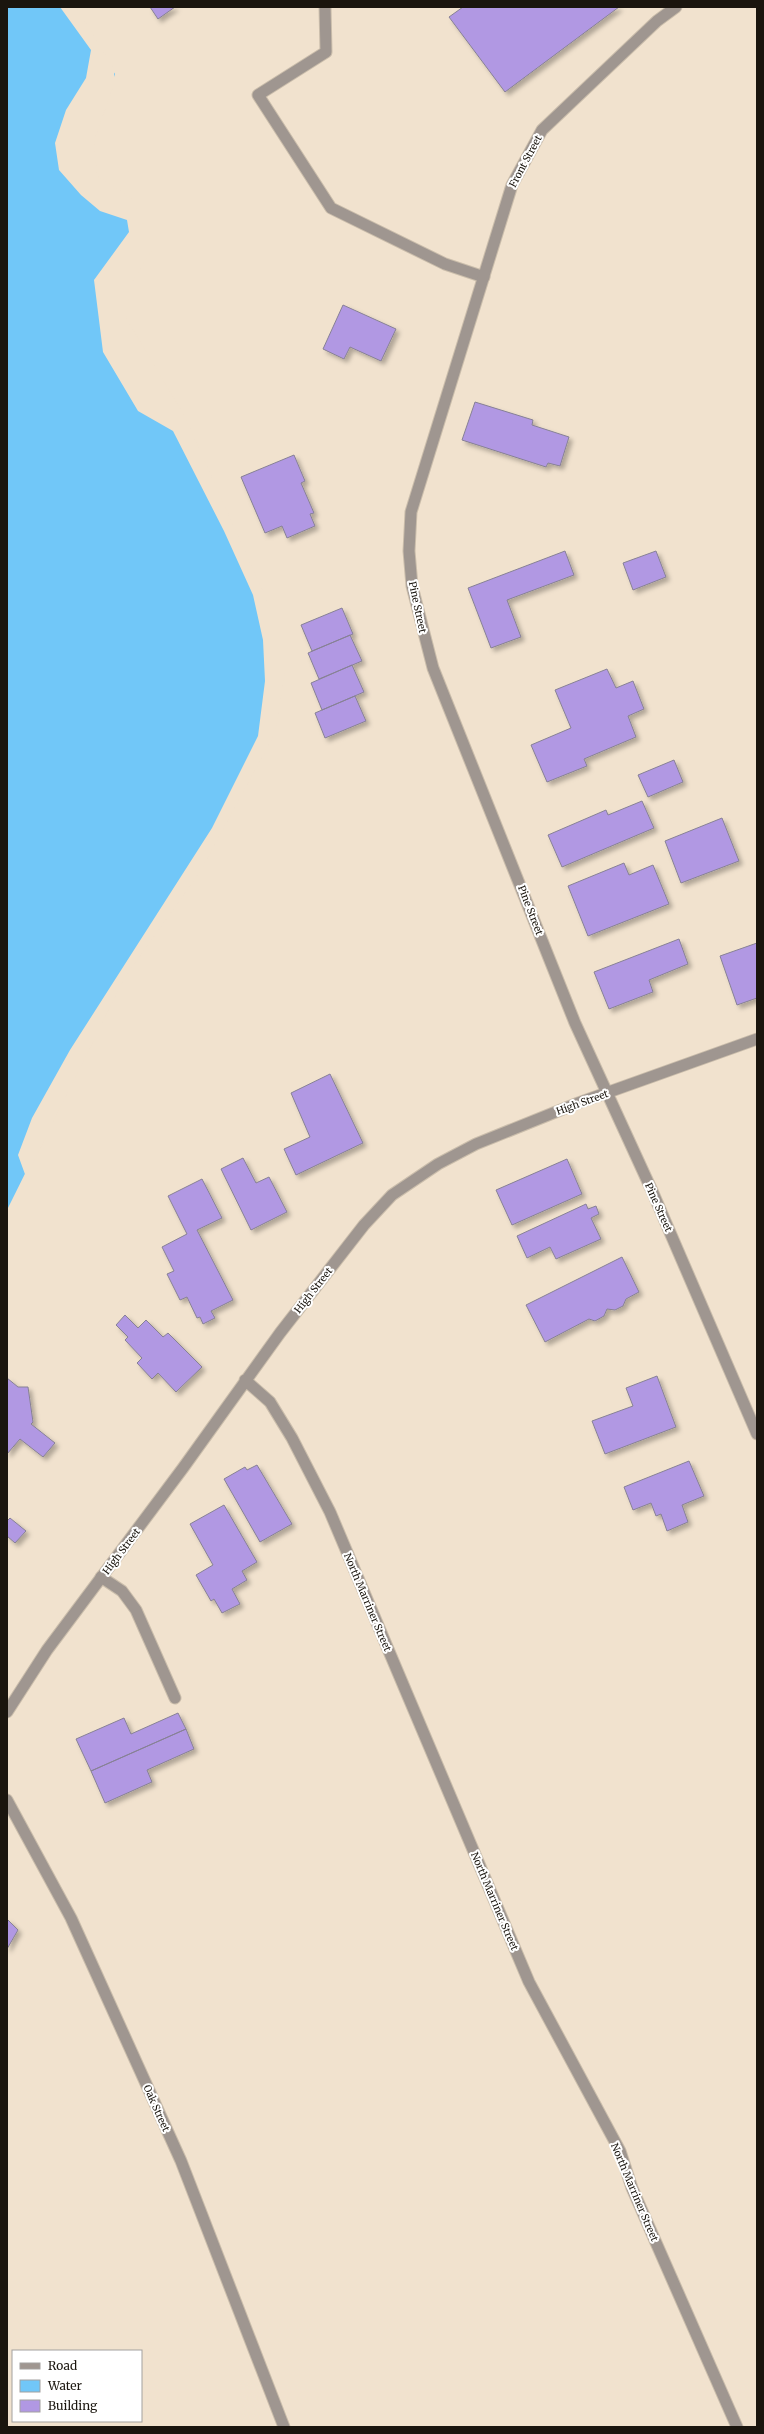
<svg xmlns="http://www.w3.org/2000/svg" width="764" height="2434" font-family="Merriweather,serif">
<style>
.water{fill:#71c7f8}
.pier{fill:#f1e2ce}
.building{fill:#b198e3;stroke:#878195;filter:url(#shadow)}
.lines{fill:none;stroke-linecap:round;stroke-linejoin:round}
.service-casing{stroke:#cabdab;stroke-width:13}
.minor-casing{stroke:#cabdab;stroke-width:13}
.service{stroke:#9f9690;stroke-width:11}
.minor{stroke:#9f9690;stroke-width:11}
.labels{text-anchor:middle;stroke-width:4;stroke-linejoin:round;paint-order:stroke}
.street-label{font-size:10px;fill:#1a150e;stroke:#fff}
</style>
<defs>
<filter id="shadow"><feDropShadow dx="3.5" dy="3.5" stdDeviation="2" flood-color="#0004"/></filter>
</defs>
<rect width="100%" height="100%" fill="#f1e2ce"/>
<path class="water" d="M7,7H73L115,74L92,141L95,177L131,200L129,284L124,318L271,614L273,732L122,978L7,1210Z"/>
<path class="pier" d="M60,7H76L114,69V84L94,141L97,176L133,199L153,248L131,284L126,318L184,415L273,614L286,666L275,733L201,870L124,979L26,1177L18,1155L32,1118L70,1050L212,828L258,736L265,681L263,640L253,595L224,531L173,431L138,411L103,352L94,280L129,232L127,220L100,211L81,195L59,170L55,143L66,110L86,78L91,50Z"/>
<path class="building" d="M150,7H175L158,19Z
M463,7H619L505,92L449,17Z
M343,305L396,329L381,361L350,347L344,359L323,349Z
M475,402L533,420L532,425L569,437L560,466L548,463L546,467L462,440Z
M294,455L305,481L301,483L314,513L310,514L315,526L287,538L282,526L265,533L241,477Z
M565,551L574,575L507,600L521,637L491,648L468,588Z
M656,551L666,577L633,590L623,563Z
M342,608L353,634L312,651L301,625Z
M350,635L362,661L319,679L308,653Z
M352,665L364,692L322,710L311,683Z
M607,669L616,688L633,681L644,709L628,716L636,737L584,759L587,766L547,782L531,745L571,728L555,690Z
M355,696L366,721L325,738L315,713Z
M674,760L683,782L648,797L638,775Z
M642,801L654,828L562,867L548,835L606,810L608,815Z
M722,818L739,861L681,883L665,841Z
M624,863L629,875L653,865L669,904L588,936L568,886Z
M679,939L688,964L649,980L653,992L609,1009L594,972Z
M757,943V998L737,1005L720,956Z
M330,1074L363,1143L296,1175L284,1149L310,1137L291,1093Z
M243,1158L256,1183L269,1177L287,1212L251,1230L221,1169Z
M567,1159L582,1194L512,1225L496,1190Z
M202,1179L222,1218L197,1230L233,1300L211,1311L215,1318L203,1324L200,1317L197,1318L187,1297L180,1300L167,1274L174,1271L162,1247L187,1234L168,1196Z
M586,1204L588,1209L596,1206L599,1214L591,1218L601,1239L556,1259L550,1247L527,1258L517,1236Z
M622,1257L639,1292L626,1299L623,1306L615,1310L607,1309L604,1316L595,1321L589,1319L545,1342L526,1305Z
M125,1315L138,1328L146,1320L163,1337L168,1333L202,1367L176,1392L158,1373L152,1379L137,1363L142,1358L125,1340L128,1337L116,1325Z
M657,1376L676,1427L605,1454L592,1421L633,1406L626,1388Z
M7,1378L18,1387H28L33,1422L31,1424L55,1443L43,1457L20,1439L7,1454Z
M689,1461L704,1496L682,1505L688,1522L667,1531L661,1514L656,1516L651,1503L633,1510L624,1487Z
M257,1465L292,1524L260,1542L224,1479L245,1467L247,1470Z
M224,1505L257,1562L242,1571L247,1580L232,1589L240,1604L222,1613L214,1599L211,1601L196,1575L213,1565L190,1524Z
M10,1518L26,1531L15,1543L7,1536V1521Z
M178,1713L186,1729L91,1771L76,1739L124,1718L131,1734Z
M186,1729L194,1749L147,1770L152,1782L105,1803L91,1771Z
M7,1919L18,1930L7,1949Z"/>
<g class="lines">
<g class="service-casing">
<path id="service" d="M325,7L326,52L258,95L331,208L445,264L484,277
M101,1577L122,1591L136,1610L175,1698"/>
</g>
<g class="minor-casing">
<path id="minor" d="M676,7L657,21L542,130L512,185L411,512L409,551L412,586L433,668L575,1023L653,1193L757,1434
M245,1380L270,1402L292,1438L330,1512L529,1982L620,2151L632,2188L737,2427
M7,1712L47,1650L183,1468L280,1333L364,1225L392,1195L438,1164L476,1144L578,1103L757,1039
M7,1800L71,1918L181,2161L284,2427"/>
</g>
<use href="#service" class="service"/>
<use href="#minor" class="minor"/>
</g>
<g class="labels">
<g class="street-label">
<text transform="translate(525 161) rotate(-62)" y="4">Front Street</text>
<text transform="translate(418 607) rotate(78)" y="4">Pine Street</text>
<text transform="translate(531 910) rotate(69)" y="4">Pine Street</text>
<text transform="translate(582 1102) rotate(-20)" y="4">High Street</text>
<text transform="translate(659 1207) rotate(66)" y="4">Pine Street</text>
<text transform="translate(313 1290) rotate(-52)" y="4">High Street</text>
<text transform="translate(121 1551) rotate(-53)" y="4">High Street</text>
<text transform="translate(368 1602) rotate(67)" y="4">North Marriner Street</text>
<text transform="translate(495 1901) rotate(67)" y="4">North Marriner Street</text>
<text transform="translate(157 2108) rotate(66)" y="4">Oak Street</text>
<text transform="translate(635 2192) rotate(67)" y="4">North Marriner Street</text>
</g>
</g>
<rect width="764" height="2434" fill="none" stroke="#1a150e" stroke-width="16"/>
<rect x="12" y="2350" width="130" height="72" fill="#ffffff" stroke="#a3a19f"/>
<rect x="20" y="2363" width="20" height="6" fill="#9f9690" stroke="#a3a19f"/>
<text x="48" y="2370" font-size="12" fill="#1a150e">Road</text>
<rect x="20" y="2380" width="20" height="12" fill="#71c7f8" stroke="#a3a19f"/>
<text x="48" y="2390" font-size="12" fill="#1a150e">Water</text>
<rect x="20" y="2400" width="20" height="12" fill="#b198e3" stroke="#a3a19f"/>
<text x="48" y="2410" font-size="12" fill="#1a150e">Building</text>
</svg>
